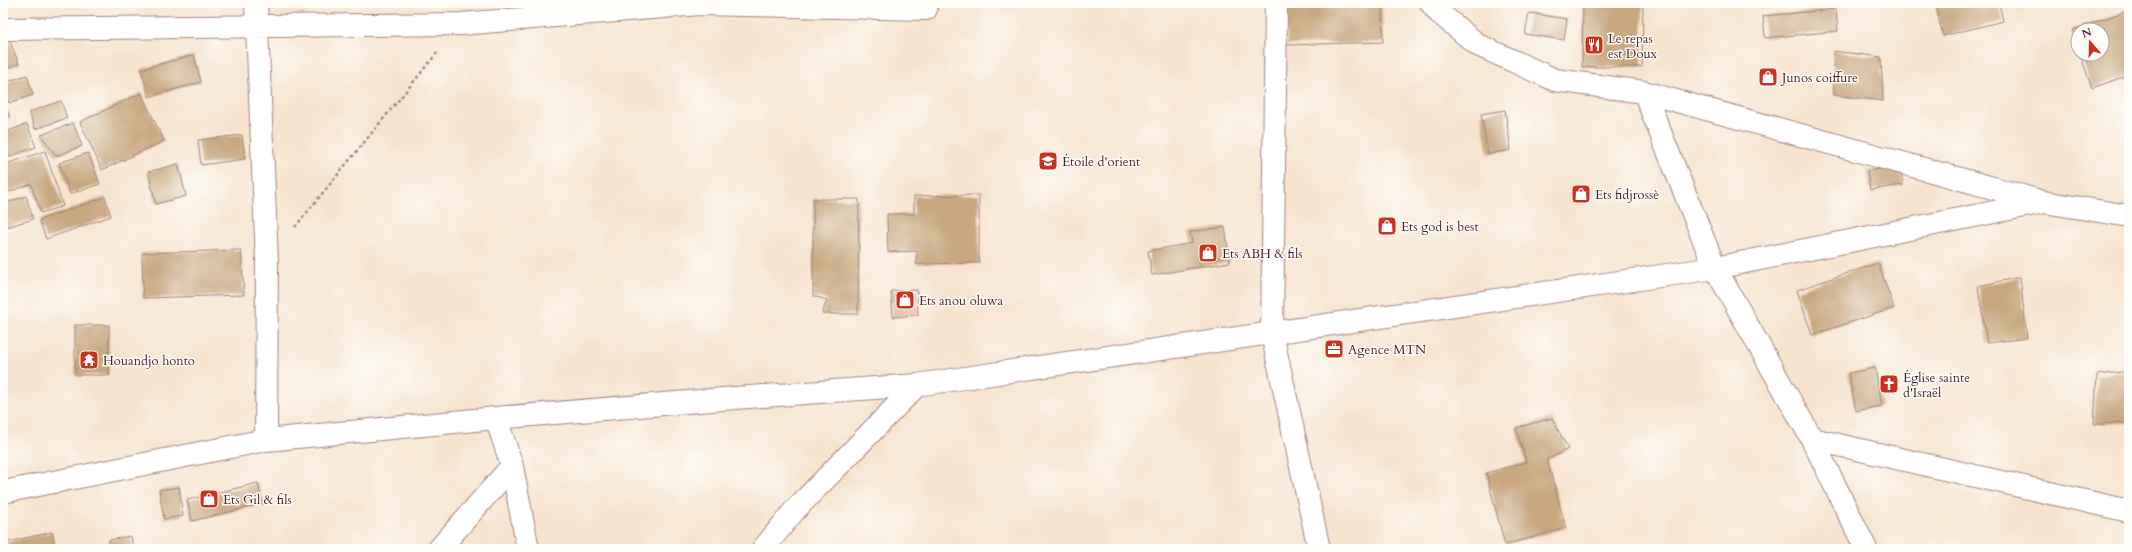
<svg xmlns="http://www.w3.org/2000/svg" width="2132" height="552" font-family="Cardo,serif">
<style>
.building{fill:#c9a880}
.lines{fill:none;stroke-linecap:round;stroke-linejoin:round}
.street-casing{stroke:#a0827d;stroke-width:24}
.path{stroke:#a0827d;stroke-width:2.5;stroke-dasharray:3 3;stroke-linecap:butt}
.street{stroke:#fff;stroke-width:22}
.labels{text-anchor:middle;stroke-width:3;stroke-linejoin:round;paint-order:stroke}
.poi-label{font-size:13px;fill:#4a1f2b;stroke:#fdfcf7;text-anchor:start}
</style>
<rect width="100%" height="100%" fill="#fdfcf7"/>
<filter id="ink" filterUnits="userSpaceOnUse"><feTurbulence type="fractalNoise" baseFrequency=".025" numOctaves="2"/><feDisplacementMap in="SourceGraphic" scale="8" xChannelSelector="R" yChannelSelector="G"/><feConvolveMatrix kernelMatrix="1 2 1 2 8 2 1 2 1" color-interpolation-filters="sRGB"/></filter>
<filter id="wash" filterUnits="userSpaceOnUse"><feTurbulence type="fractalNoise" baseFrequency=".012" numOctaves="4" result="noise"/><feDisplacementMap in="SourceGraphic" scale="16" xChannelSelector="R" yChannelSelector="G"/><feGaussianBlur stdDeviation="0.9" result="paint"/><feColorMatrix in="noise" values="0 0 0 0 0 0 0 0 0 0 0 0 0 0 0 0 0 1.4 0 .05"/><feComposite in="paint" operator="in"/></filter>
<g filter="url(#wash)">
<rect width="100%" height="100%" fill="#f7e4cf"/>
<g id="blocks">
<path class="building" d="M1286,3H1382L1383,42L1287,45Z
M1583,3H1643L1642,67H1582Z
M1935,3H1999L2003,21L1943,36Z
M1836,9L1838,31L1765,38L1763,16Z
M2127,11L2129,17V75L2092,88L2080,54H2102V30H2078V47L2072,30Z
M1529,13L1567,19L1564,40L1525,34Z
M9,39L19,64L3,70V41Z
M1833,51L1881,57L1883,101L1834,95Z
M194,55L201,82L149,97L141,69Z
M27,75L33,95L9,103L3,83Z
M141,93L164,141L102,170L80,122Z
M3,101L10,117L3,120Z
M61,101L67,118L35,129L29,112Z
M1505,110L1511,150L1488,154L1481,114Z
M73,123L82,146L56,156L41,135Z
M27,124L36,147L3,159V133Z
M242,135L245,159L201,165L198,140Z
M45,151L63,206L41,213L31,184L3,194V165Z
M88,153L100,184L70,194L59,163Z
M178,164L186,196L156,204L148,172Z
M1900,166L1903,185L1870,190L1867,171Z
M979,195V263L916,264L917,251L888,252L887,214H914V196Z
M26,196L33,219L3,228V204Z
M105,197L111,216L46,239L39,220Z
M813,199H859L858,314H822L827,300L813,296Z
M1225,227L1230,262L1152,275L1148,251L1192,243L1190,232Z
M241,250L244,295L143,298L142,253Z
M1878,263L1894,308L1812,335L1797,290Z
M2020,277L2027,338L1987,343L1978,286Z
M917,290L918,315L893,317L891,291Z
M75,325H109V375H75Z
M1875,368L1882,406L1856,411L1848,373Z
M2129,371V423L2094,424L2097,375Z
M1552,418L1568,449L1547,460L1566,528L1505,545L1486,473L1526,462L1516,428Z
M258,483L263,504L192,521L187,500Z
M179,487L183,516L164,519L159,490Z
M52,532L56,549H9L8,542Z
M131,536L133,549H110L109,540Z"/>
</g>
</g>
<g filter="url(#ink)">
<use href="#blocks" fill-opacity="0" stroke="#a0827d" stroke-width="1"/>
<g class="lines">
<g class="street-casing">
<path id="street" d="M256,3L267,262L266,440
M1276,3L1272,334L1319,549
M1431,3L1437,11L1478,45L1555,80L1644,92L2040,201
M3,29L461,24L699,4L926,9
M1644,92L1715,268L1812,439L1866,549
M496,418L512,466L528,549
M1812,439L2129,511
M3,492L266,440L496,418L735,398L917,385L1715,268L2044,202L2129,216
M439,549L512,466
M763,549L794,511L917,385"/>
</g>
<path class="path" d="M295,227L437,53"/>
<use href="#street" class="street"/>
</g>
</g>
<defs>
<g id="restaurant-square" transform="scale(1)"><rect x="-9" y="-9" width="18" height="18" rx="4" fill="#c8321e" stroke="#fdfcf7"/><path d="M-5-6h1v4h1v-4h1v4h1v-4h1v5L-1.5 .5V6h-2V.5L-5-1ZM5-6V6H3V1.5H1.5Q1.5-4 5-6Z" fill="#fff"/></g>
<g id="shop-square" transform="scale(1)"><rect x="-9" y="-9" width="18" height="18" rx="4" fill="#c8321e" stroke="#fdfcf7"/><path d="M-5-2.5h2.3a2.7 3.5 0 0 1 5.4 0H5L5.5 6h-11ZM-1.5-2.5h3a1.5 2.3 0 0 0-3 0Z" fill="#fff"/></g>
<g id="school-square" transform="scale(1)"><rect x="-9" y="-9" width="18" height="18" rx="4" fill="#c8321e" stroke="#fdfcf7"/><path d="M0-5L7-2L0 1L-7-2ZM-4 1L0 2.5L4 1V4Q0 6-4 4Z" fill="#fff"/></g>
<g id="office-square" transform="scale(1)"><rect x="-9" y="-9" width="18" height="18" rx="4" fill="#c8321e" stroke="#fdfcf7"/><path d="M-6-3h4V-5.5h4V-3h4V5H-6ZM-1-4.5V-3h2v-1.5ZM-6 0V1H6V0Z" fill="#fff"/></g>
<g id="temple-square" transform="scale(1)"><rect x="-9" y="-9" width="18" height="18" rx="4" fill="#c8321e" stroke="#fdfcf7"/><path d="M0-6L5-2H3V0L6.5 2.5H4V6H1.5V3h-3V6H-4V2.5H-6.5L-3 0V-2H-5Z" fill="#fff"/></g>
<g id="church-square" transform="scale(1)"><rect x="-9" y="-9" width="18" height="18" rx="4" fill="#c8321e" stroke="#fdfcf7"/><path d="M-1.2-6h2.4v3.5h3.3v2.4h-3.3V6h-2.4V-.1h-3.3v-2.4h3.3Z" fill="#fff"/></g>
</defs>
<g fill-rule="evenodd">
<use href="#restaurant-square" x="1594" y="45"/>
<use href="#shop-square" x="1768" y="77"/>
<use href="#school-square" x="1048" y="161"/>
<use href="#shop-square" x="1581" y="194"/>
<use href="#shop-square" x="1387" y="226"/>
<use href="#shop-square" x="1208" y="253"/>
<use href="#shop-square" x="905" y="300"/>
<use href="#office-square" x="1334" y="349"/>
<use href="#temple-square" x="89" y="360"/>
<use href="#church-square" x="1889" y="384"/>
<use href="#shop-square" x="209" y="499"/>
</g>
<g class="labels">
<g class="poi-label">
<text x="1608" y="43">Le repas<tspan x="1608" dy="15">est Doux</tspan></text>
<text x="1782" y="82">Junos coiffure</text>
<text x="1062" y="166">Étoile d'orient</text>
<text x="1595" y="199">Ets fidjrossè</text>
<text x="1401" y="231">Ets god is best</text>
<text x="1222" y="258">Ets ABH &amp; fils</text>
<text x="919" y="305">Ets anou oluwa</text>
<text x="1348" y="354">Agence MTN</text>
<text x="103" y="365">Houandjo honto</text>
<text x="1903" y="382">Église sainte<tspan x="1903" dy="15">d'Israël</tspan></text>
<text x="223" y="504">Ets Gil &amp; fils</text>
</g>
</g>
<rect width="2132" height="552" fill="none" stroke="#fdfcf7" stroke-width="16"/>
<g transform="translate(2090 42) rotate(340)"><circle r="19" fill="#fdfcf7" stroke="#b5a4a5"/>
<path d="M0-3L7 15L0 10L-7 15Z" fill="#c8321e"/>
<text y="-6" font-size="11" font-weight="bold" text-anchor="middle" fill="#4a1f2b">N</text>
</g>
</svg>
